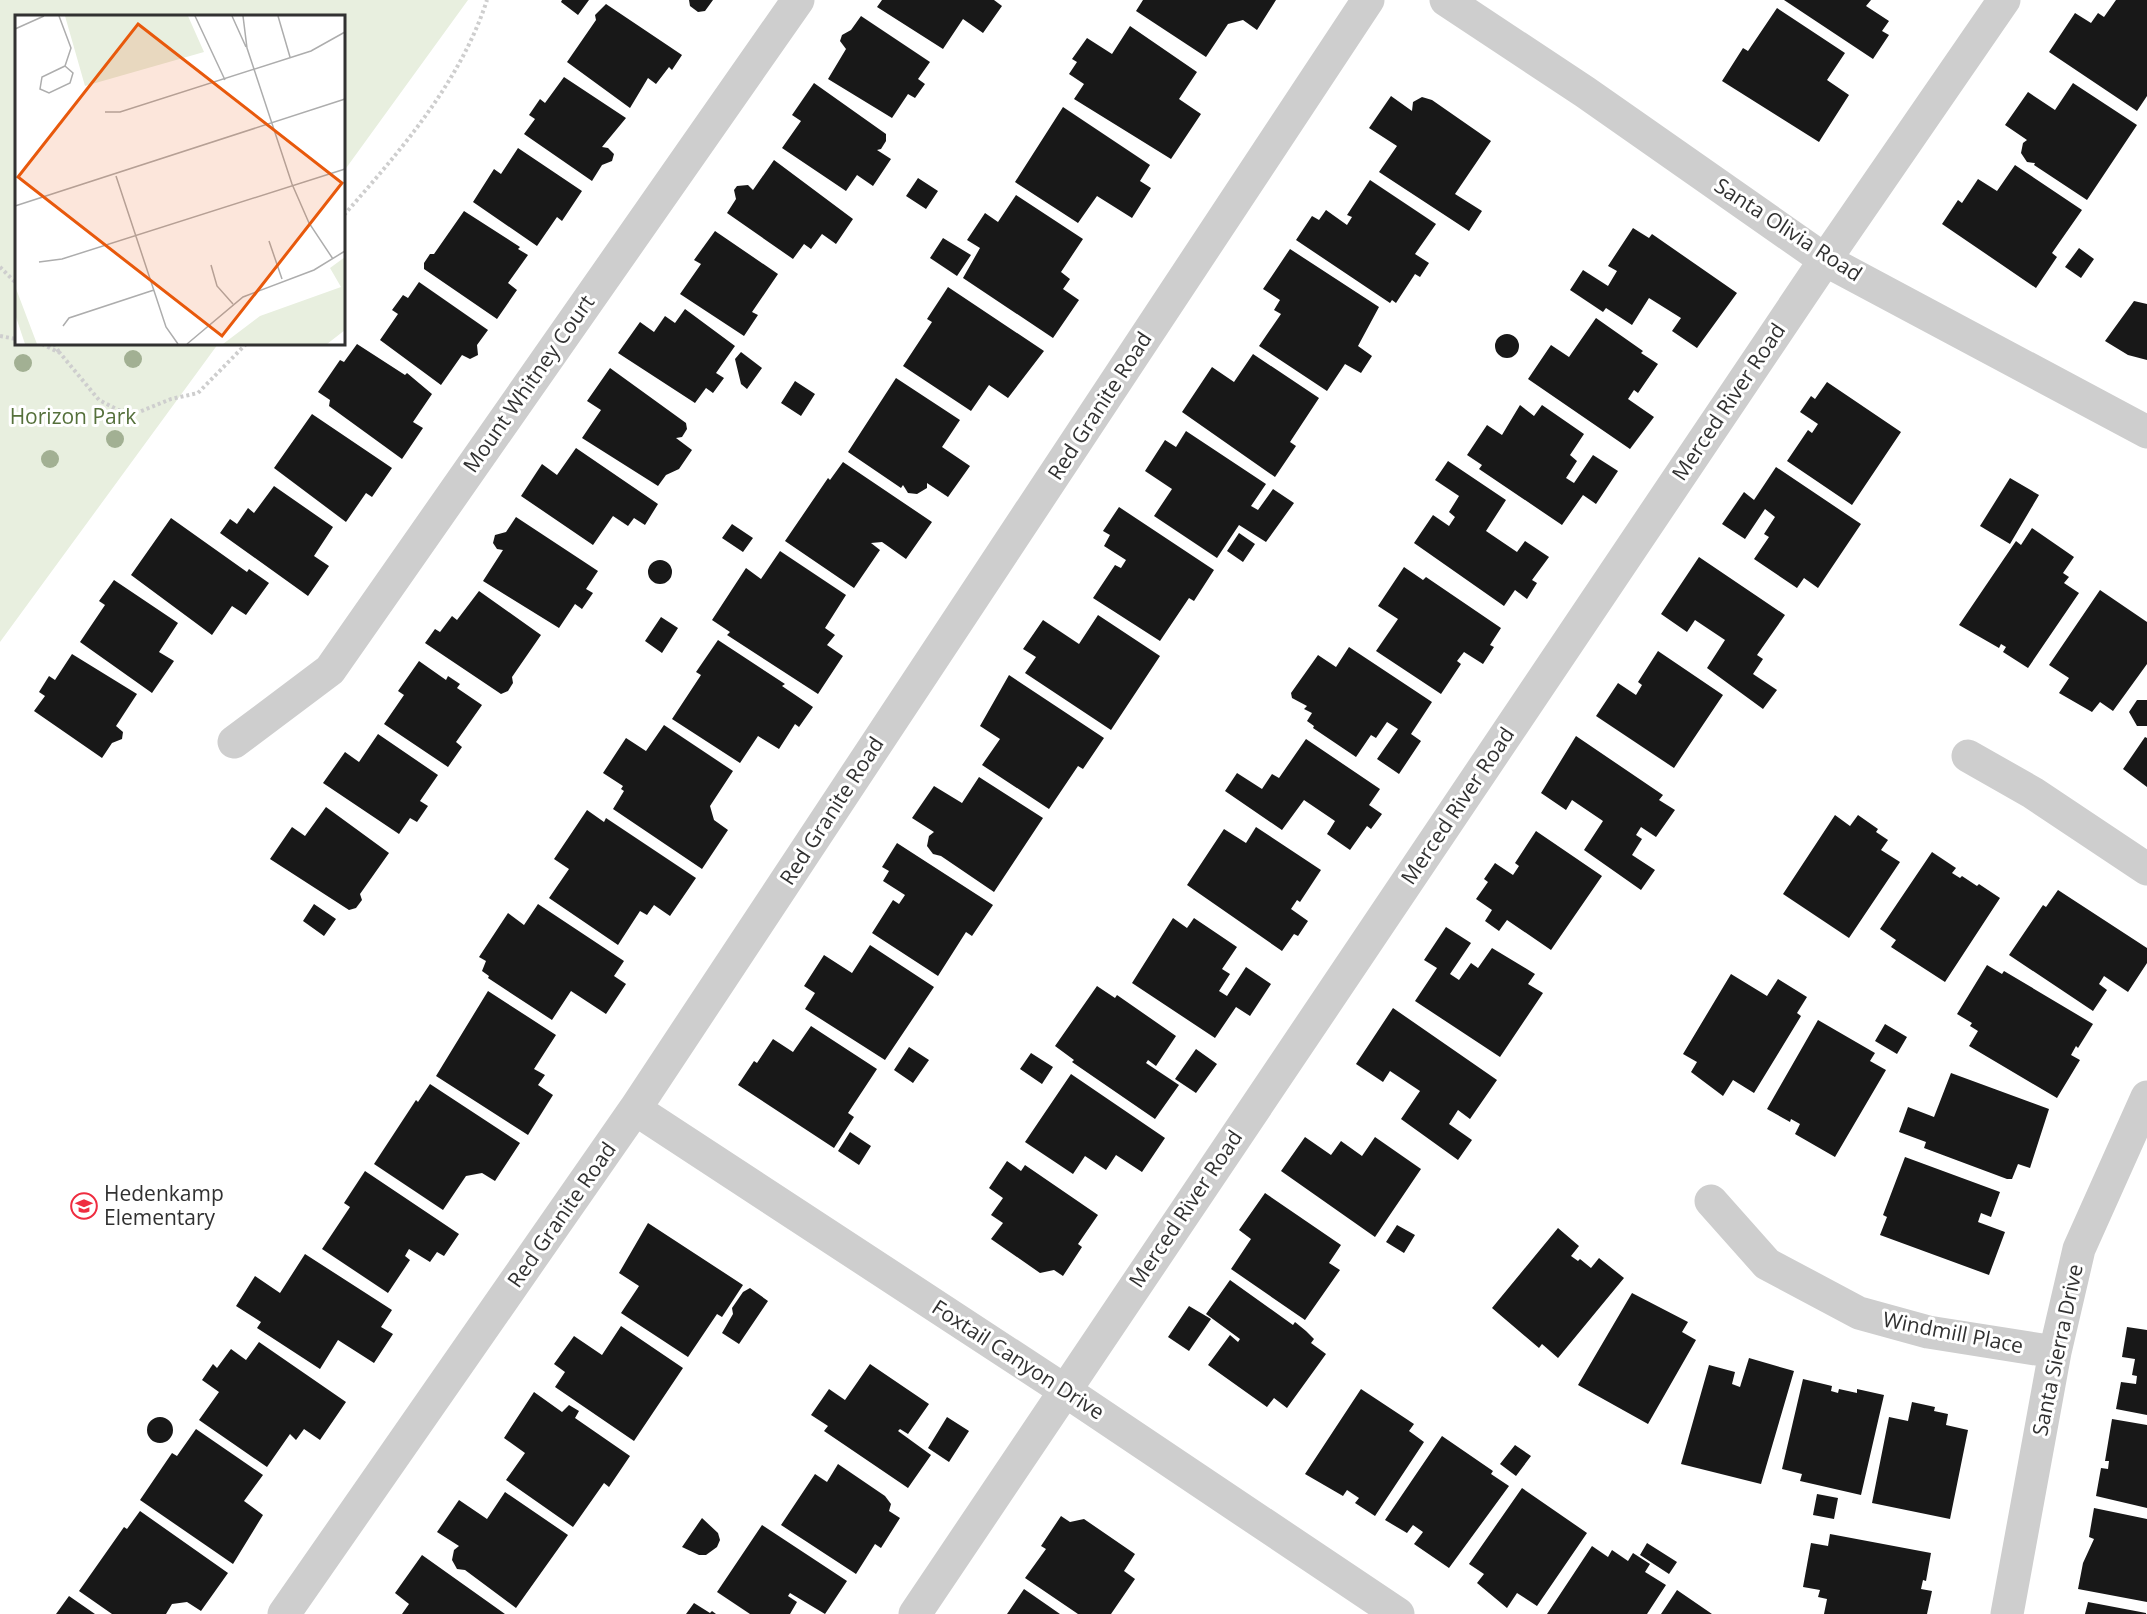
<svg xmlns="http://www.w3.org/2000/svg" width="2147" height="1614" font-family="'Open Sans',sans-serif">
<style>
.green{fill:#e8efdf}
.building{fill:#181818}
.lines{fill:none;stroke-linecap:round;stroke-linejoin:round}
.path{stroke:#cecece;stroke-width:4;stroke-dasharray:3 3;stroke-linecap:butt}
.street{stroke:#cecece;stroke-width:33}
.tree{fill:#a2b093}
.labels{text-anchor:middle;stroke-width:6;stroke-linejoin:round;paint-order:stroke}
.street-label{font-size:21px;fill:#313131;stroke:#fff}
.park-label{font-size:21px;fill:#55703b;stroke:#fff}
.poi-label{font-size:21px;fill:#313131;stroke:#fff;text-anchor:start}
.inset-road{fill:none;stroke:#adadad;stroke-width:1.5}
.view{fill:#e8590c;fill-opacity:0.15;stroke:#e8590c;stroke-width:3}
.inset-edge{fill:none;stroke:#313131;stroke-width:3}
</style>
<rect width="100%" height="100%" fill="#fff"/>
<path class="green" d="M0,0H468L344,171V16H16V344H218L0,642Z"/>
<path class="building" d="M562,0H589L578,15L561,2Z
M689,0H713L705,11L698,12L690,6Z
M882,0H994L1002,6L983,33L963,19L943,49L877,7Z
M1143,0H1276L1257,30L1243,20L1228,24L1206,57L1136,11Z
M1784,0H1871L1866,6L1889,21L1882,31L1889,35L1873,59Z
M2116,0H2147V96L2137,111L2049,52L2075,13L2091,23L2098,13L2104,17Z
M606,4L682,55L672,70L669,67L656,84L648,78L630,108L567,62L596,20L595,15Z
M1777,8L1845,53L1827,80L1849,95L1819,142L1722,81L1743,48L1748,51Z
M861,16L930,62L918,79L925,84L915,98L908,94L892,118L828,79L846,49L840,41L842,35L851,30Z
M1130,26L1197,72L1179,99L1201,114L1171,159L1074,99L1084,84L1069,74L1077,62L1072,59L1087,38L1112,54Z
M564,77L626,118L602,147L608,148L614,154L612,161L602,165L592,181L524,134L535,119L529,115L540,99L545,103Z
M814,83L886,134V141L881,149L877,150L891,159L873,186L857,175L846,191L782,148L801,121L792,115Z
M2073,83L2137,125L2087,200L2034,165L2035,163L2027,162L2021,153L2023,143L2027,140L2005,125L2028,92L2055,110Z
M1391,96L1412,111L1413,102L1422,97L1432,100L1491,141L1455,194L1482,211L1469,231L1379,172L1397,146L1369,128Z
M1063,107L1150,165L1140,181L1151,188L1132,218L1097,196L1078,223L1015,182Z
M518,148L582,191L562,221L557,217L537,246L473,202L494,169L501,174Z
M774,160L853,219L836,244L822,234L811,249L804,244L793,259L727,213L736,199L734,190L737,186L748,185L753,190Z
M2015,165L2082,210L2052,253L2057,257L2036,288L1942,224L1958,200L1962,203L1978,179L1997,191Z
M918,178L938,191L926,209L906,196Z
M1370,180L1436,224L1415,254L1429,263L1420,277L1415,274L1396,303L1392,300L1390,303L1296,240L1312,216L1319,220L1326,210L1347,225L1352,217L1347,215Z
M1016,195L1083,239L1061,272L1070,279L1063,289L1079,300L1053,338L963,278L980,248L967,240L985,213L998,222Z
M464,211L520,247L518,249L528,255L508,283L517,290L497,319L424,269V263L430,254H434Z
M1633,228L1649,238L1652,234L1737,293L1697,348L1672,331L1681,318L1649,298L1632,325L1606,308L1603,312L1570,290L1583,270L1608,286L1617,271L1608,266Z
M715,231L778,274L752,312L758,315L744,336L680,294L701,264L694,260Z
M943,238L971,255L957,276L930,258Z
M2079,248L2094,259L2081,278L2065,267Z
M1290,249L1379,307L1358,346L1372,356L1361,373L1345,364L1327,391L1259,346L1281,314L1274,310L1280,300L1263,289Z
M419,282L488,330L477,345L478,355L470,359L462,355L441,385L380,340L398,314L392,310L403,295L408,298Z
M948,287L1044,351L1008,398L989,385L971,411L903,366L932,322L927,319Z
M2134,301L2147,304V360L2128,355L2105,341Z
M685,309L735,346L716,373L724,378L713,393L706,388L695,403L618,353L640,322L654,332L665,316L675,323Z
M1596,318L1643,351L1641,353L1658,364L1638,393L1634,390L1628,399L1654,417L1630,449L1528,379L1551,345L1569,357Z
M1495 346a12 12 0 1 1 24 0a12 12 0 1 1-24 0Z
M357,344L405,375L407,373L432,394L413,422L423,428L402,459L329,406L330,400L318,392L340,360L344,362Z
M741,352L762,368L747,389L741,384L735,359Z
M1253,354L1319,398L1290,442L1296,446L1275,477L1182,412L1212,367L1234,382Z
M610,368L686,423L687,429L682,437L676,438L692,450L679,469L666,475L658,486L582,438L601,410L587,401Z
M896,378L960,420L942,447L970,466L948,497L927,483V488L917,494L908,493L903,485L901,488L848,452Z
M795,381L815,394L801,416L781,403Z
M1827,382L1901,432L1852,505L1787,461L1808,430L1812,433L1818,424L1800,412L1811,396L1815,399Z
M1520,405L1534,416L1542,405L1584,434L1570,455L1577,461L1566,478L1574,483L1593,455L1618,471L1596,504L1583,495L1562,525L1479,469L1482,465L1467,455L1487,425L1502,435Z
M312,414L392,468L372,497L366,493L346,522L274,468Z
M1186,431L1266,484L1251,506L1258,510L1273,489L1294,503L1266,542L1239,525L1217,558L1154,516L1172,489L1145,471L1165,440L1176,447Z
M576,448L658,504L645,525L634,518L628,526L613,516L593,545L521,496L542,464L557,475Z
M1448,461L1506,500L1486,531L1517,552L1525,541L1549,557L1532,580L1537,583L1527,599L1515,590L1504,606L1414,543L1433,515L1449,526L1455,517L1449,512L1459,496L1435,480Z
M843,462L932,522L906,559L882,542L871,543L880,550L854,588L785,541L828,478L830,480Z
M1776,467L1861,524L1818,588L1804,578L1797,588L1754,559L1769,537L1764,534L1775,517L1765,509L1745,539L1722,524L1744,492L1754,500Z
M2010,478L2039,495L2010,544L1980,526Z
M274,486L333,527L314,556L329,566L308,596L220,533L230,519L237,524L248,508L254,513Z
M1119,507L1214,570L1194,601L1189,598L1160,641L1093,598L1115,565L1121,568L1126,560L1104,546L1110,535L1103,531Z
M516,517L598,571L586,589L593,593L582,609L575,604L559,628L483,581L503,550L497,549L493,543L495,535L506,532Z
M171,518L247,572L249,569L269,583L246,615L232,606L212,635L131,575Z
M732,524L753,538L743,552L722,538Z
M2032,528L2074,557L2063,573L2069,577L2064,583L2079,593L2028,668L2003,652L2006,647L2001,644L1999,648L1959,625L2016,541L2021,545Z
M1239,533L1255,544L1243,562L1227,551Z
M780,551L846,595L825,628L835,635L827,645L843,656L818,694L727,635L730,632L712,620L746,568L761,579Z
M1699,557L1785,615L1757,655L1763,659L1753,674L1777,690L1763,709L1707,668L1725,640L1695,620L1687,632L1661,614Z
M648 572a12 12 0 1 1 24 0a12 12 0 1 1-24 0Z
M1404,567L1423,580L1426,577L1501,628L1490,645L1494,647L1483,664L1464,652L1457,661L1461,664L1441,694L1376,651L1398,619L1378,606Z
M114,580L178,623L159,652L174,661L152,693L80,642L105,605L99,601Z
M2100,590L2147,622V664L2113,711L2100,702L2092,712L2059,693L2069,678L2049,665Z
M479,591L541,635L512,677L513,683L508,691L501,694L425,643L435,629L440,632L452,616L457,620Z
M1098,615L1160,656L1111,730L1025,673L1036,657L1023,649L1043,620L1079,644Z
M661,617L678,628L662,653L645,641Z
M718,640L785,684L782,686L813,707L799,727L795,724L779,749L758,736L740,763L672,719L701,675L696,672Z
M1349,647L1432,702L1411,734L1421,741L1399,774L1377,759L1398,729L1387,722L1376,738L1371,735L1356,757L1313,728L1314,726L1307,721L1312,713L1304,709L1307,706L1292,698L1291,693L1318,655L1336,667Z
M1658,651L1723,695L1674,768L1596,716L1618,683L1636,695L1642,685L1638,682Z
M72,654L137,694L116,726L123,732L122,739L112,743L102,758L34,711L45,696L39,692L49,676L55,680Z
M419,661L446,680L448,676L460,684L457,688L482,705L456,742L462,747L448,767L384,724L404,695L398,691Z
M1009,675L1104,738L1083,769L1078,766L1049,809L982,765L1000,739L980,726Z
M2137,700H2147V726H2137L2129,712Z
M664,725L733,771L710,806L714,820L728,830L702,869L613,809L624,791L621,789L623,786L603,773L626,738L646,751Z
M378,734L438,775L420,801L428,806L417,822L410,818L399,834L323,783L345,752L359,762Z
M1576,736L1663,795L1659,800L1675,810L1656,837L1641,827L1636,835L1642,839L1632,855L1655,870L1641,890L1584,850L1603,821L1572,800L1566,810L1541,793Z
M2145,737L2147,738V787L2123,769Z
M1306,739L1380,789L1369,805L1382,814L1371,829L1367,826L1350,850L1327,834L1335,821L1304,800L1282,830L1225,791L1237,773L1262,789L1272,774L1279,778Z
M979,777L1043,818L994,892L941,856L933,854L927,846L929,836L934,832L912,818L934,786L962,803Z
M326,807L389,853L360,894L362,900L356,908L349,910L270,859L292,827L305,836Z
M587,810L604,822L606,818L696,878L670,916L654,905L647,915L640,911L618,945L549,898L569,869L554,859Z
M1835,815L1850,826L1858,815L1878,829L1876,832L1888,840L1881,850L1900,862L1849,938L1783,894Z
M1256,827L1321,870L1300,902L1297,900L1291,909L1308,921L1298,936L1294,934L1282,951L1187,885L1224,829L1246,843Z
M1536,831L1602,876L1551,950L1507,920L1499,931L1485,921L1492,910L1476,899L1488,882L1484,879L1495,863L1513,875L1519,866L1515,863Z
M897,843L993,905L972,936L966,932L938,976L872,933L893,900L899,904L905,895L883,881L889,871L882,867Z
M1932,852L1956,868L1952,873L1960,878L1962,876L1977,886L1979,884L2000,898L1945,982L1891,947L1896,940L1880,929Z
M2058,890L2147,948V963L2128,992L2104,976L2099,984L2107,990L2093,1011L2009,955L2043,905L2046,907Z
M314,904L336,919L324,936L303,921Z
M538,904L624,961L614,976L626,984L606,1014L571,991L552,1020L488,978L489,976L482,971L486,961L479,957L508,913L524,925Z
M1173,918L1187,928L1194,918L1237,947L1222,969L1230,974L1219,991L1227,996L1246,967L1271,984L1250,1016L1236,1007L1215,1038L1132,983Z
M1446,927L1471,943L1450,974L1459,980L1471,963L1478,968L1492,948L1535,974L1528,984L1543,993L1500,1057L1415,1001L1437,968L1424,960Z
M870,945L934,987L885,1060L805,1009L815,993L804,986L824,955L852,973Z
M1987,965L2002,974L2004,971L2093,1024L2078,1048L2076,1046L2071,1055L2080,1060L2057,1098L1969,1046L1978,1031L1970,1026L1972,1023L1957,1014Z
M1731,974L1767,996L1778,979L1807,997L1797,1013L1801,1016L1754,1093L1733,1080L1723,1096L1691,1072L1697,1062L1683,1054Z
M1097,986L1115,998L1117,995L1176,1036L1156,1066L1148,1060L1146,1063L1179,1085L1155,1119L1072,1062L1074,1060L1055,1046Z
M488,991L556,1035L534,1069L545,1075L538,1085L553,1095L528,1135L436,1076Z
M1393,1008L1497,1080L1470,1119L1458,1110L1449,1124L1472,1140L1458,1160L1401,1119L1420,1091L1390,1071L1383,1082L1356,1064Z
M1818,1020L1875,1053L1870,1061L1886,1070L1835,1157L1795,1134L1800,1124L1791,1119L1790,1122L1767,1109Z
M1885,1024L1907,1037L1897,1054L1875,1041Z
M811,1026L877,1069L848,1113L854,1117L834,1148L738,1085L754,1061L757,1063L773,1039L793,1052Z
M909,1047L929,1060L913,1083L894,1070Z
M1196,1049L1217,1064L1196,1093L1175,1079Z
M1031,1053L1053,1067L1042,1084L1020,1069Z
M1951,1073L2049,1109L2030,1168L2018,1164L2012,1179H2007L1924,1148L1926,1142L1899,1132L1908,1107L1934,1117Z
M1071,1074L1165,1138L1142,1172L1116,1155L1106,1170L1085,1156L1073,1174L1025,1142Z
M430,1084L520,1143L495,1181L482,1173L466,1176L443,1210L374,1164L416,1100L418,1102Z
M850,1132L871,1146L859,1165L838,1151Z
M1305,1137L1331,1155L1341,1141L1362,1156L1375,1137L1421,1169L1375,1237L1281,1171Z
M1905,1157L2000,1192L1991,1217L1981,1213L1978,1222L2005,1232L1989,1275L1880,1235L1887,1217L1883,1215Z
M1007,1161L1021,1171L1025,1165L1098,1215L1078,1244L1082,1247L1063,1276L1054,1270L1040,1273L991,1239L1003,1223L991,1215L1003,1198L989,1188Z
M365,1171L459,1234L444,1256L437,1252L430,1262L409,1249L405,1256L410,1260L388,1293L322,1249L350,1207L344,1203Z
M1265,1193L1341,1245L1329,1263L1340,1270L1305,1320L1231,1269L1251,1239L1239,1230Z
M648,1223L743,1285L722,1317L717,1314L688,1357L621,1313L639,1286L619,1273Z
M1397,1225L1415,1235L1404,1253L1386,1242Z
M1558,1228L1579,1246L1571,1256L1578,1261L1580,1259L1591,1268L1599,1258L1624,1278L1558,1358L1542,1344L1539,1348L1492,1308Z
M305,1254L392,1310L381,1327L393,1334L374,1363L338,1340L320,1369L257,1328L261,1322L236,1306L255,1276L280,1293Z
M1230,1280L1293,1325L1295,1322L1306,1331L1314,1339L1311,1343L1326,1354L1287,1408L1274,1398L1267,1407L1208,1365L1230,1335L1238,1342L1240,1339L1206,1314Z
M750,1288L768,1301L739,1344L722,1333L733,1314L732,1308L743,1292Z
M1632,1293L1688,1322L1682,1332L1696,1340L1648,1424L1578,1385Z
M1189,1306L1211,1319L1189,1351L1168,1337Z
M621,1326L683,1368L634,1441L555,1387L565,1372L554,1364L574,1336L602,1355Z
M2127,1327L2147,1330V1415L2116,1409L2121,1382L2136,1384L2137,1376L2132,1375L2135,1359L2122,1357Z
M259,1342L346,1402L320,1440L304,1429L296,1440L290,1434L267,1467L199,1420L219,1392L202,1380L213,1364L217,1368L231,1349L246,1360Z
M1749,1358L1794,1371L1761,1484L1681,1464L1709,1365L1735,1372L1732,1384L1740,1387Z
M870,1364L929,1404L908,1434L900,1429L898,1431L931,1455L908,1488L824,1431L828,1426L811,1415L829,1389L845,1400Z
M1803,1379L1832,1386L1831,1391L1838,1393L1839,1389L1857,1393V1389L1884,1395L1861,1495L1800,1481L1802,1474L1782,1469Z
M1361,1389L1414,1424L1409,1431L1424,1442L1375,1516L1355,1503L1359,1498L1347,1490L1343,1496L1305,1474Z
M534,1392L562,1412L569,1405L579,1411L575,1418L630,1456L609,1487L604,1483L573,1527L506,1480L525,1453L504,1438Z
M1912,1402L1935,1407L1934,1411L1948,1414L1946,1425L1968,1430L1950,1519L1872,1503L1889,1417L1908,1421Z
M147 1430a13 13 0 1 1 26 0a13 13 0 1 1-26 0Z
M947,1417L969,1431L949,1462L928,1448Z
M2112,1419L2147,1425V1508L2096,1496L2101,1468L2108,1469L2109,1461H2105Z
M196,1429L263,1475L244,1501L263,1515L233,1564L140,1500L172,1453L177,1456Z
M1442,1436L1493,1471L1491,1474L1509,1486L1449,1568L1414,1544L1423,1532L1413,1525L1407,1533L1385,1520Z
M1515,1445L1531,1456L1516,1476L1500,1464Z
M838,1464L885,1496L891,1504L889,1511L900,1518L881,1548L875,1544L856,1574L781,1525L815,1474L827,1482Z
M1522,1488L1587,1533L1537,1606L1517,1593L1507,1608L1477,1583L1484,1574L1469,1564Z
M505,1492L568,1535L516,1608L465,1570L457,1569L452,1560L454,1550L459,1546L437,1532L459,1500L487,1519Z
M1817,1494L1838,1498L1834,1519L1813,1515Z
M2094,1508L2147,1519V1602L2078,1589L2083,1563L2094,1539L2089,1537Z
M140,1511L228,1573L201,1611L187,1602L172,1604L166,1614H112L79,1591L124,1527L127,1529Z
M1061,1516L1070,1522L1084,1519L1135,1554L1124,1571L1135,1579L1111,1614H1078L1025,1578L1046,1549L1041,1546Z
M702,1518L718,1533L720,1540L717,1547L706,1555H699L682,1547Z
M762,1525L847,1581L825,1614L790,1593L788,1596L797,1602L790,1614H750L717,1592Z
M1830,1534L1931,1553L1926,1581L1923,1580L1921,1589L1932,1591L1927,1614H1824L1827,1599L1818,1597L1820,1590L1803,1587L1811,1543L1828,1546Z
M1647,1543L1677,1562L1669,1574L1640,1555Z
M1592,1546L1608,1557L1612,1550L1628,1561L1633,1553L1650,1564L1645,1572L1666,1585L1647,1614H1547Z
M422,1555L505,1614H402L409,1604L395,1593Z
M1024,1589L1060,1614H1007Z
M1677,1590L1712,1614H1661Z
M69,1596L95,1614H56Z
M2088,1602L2146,1613V1614H2085Z
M694,1603L710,1613L712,1611L716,1614H686Z"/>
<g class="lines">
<path class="path" d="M344,215C400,151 460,83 487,0
M0,267L16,283
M0,336L16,339
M42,344L60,353L99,400L118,410L139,412L171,399L198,393L246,344
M54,344L59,352"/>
<path class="street" d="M1446,0L1585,92L1825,260L2147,432
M234,742L330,670L798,0
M1968,756L2033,793L2147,869
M635,1109L1064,1390L1398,1614
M1711,1201L1767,1264L1859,1313L1928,1332L2055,1352
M284,1614L635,1109L1368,0
M915,1614L1825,260L2004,0
M2007,1614L2055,1352L2079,1249L2147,1097"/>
</g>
<g class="tree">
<circle cx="133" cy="359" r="9"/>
<circle cx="23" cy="363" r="9"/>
<circle cx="115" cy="439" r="9"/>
<circle cx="50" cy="459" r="9"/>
</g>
<defs>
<g id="school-ring" transform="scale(1.35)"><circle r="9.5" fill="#fff" stroke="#ef2d40" stroke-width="1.5"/><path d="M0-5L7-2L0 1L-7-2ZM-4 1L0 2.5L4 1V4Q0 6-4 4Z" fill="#ef2d40"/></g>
</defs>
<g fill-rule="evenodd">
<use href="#school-ring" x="84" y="1206"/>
</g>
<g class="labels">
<g class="street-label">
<text transform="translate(1788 230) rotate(33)" y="7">Santa Olivia Road</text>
<text transform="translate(529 384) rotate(-55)" y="7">Mount Whitney Court</text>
<text transform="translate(1729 402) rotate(-56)" y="7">Merced River Road</text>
<text transform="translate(1100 406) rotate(-57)" y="7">Red Granite Road</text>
<text transform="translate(1458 806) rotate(-56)" y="7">Merced River Road</text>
<text transform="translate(832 811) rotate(-57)" y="7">Red Granite Road</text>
<text transform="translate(1186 1209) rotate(-56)" y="7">Merced River Road</text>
<text transform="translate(562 1215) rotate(-55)" y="7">Red Granite Road</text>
<text transform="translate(1953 1333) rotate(11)" y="7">Windmill Place</text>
<text transform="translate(2058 1350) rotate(-78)" y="7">Santa Sierra Drive</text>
<text transform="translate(1018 1360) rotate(33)" y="7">Foxtail Canyon Drive</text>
</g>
<g class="park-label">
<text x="73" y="424">Horizon Park</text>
</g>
<g class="poi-label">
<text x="104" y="1201">Hedenkamp<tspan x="104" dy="24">Elementary</tspan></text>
</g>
</g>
<g transform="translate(15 15)">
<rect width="330" height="330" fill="#fff"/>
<path d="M50,1H173L189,37L70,71ZM330,242V315L312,329H208L245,301L326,272L315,253ZM0,271L22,329H10L0,299Z" fill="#e8efdf"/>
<path class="inset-road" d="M44,1L56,33L50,51M180,1L210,65M217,1L231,32M228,1L232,33L277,169L294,208L318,244M263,1L275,42M0,14L29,1M50,51L58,58L55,68L34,78L25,74L27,62ZM90,97H105L296,36L330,17M101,161L151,312L163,329M0,191L330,84M254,226L267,264M24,247L47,244L330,154M196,250L202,271L218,289M48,311L54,303L139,275M172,329L228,282L299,255L330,236"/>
<path class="view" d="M123,9L327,168L207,321L3,162Z"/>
<rect width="330" height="330" class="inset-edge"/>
</g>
</svg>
